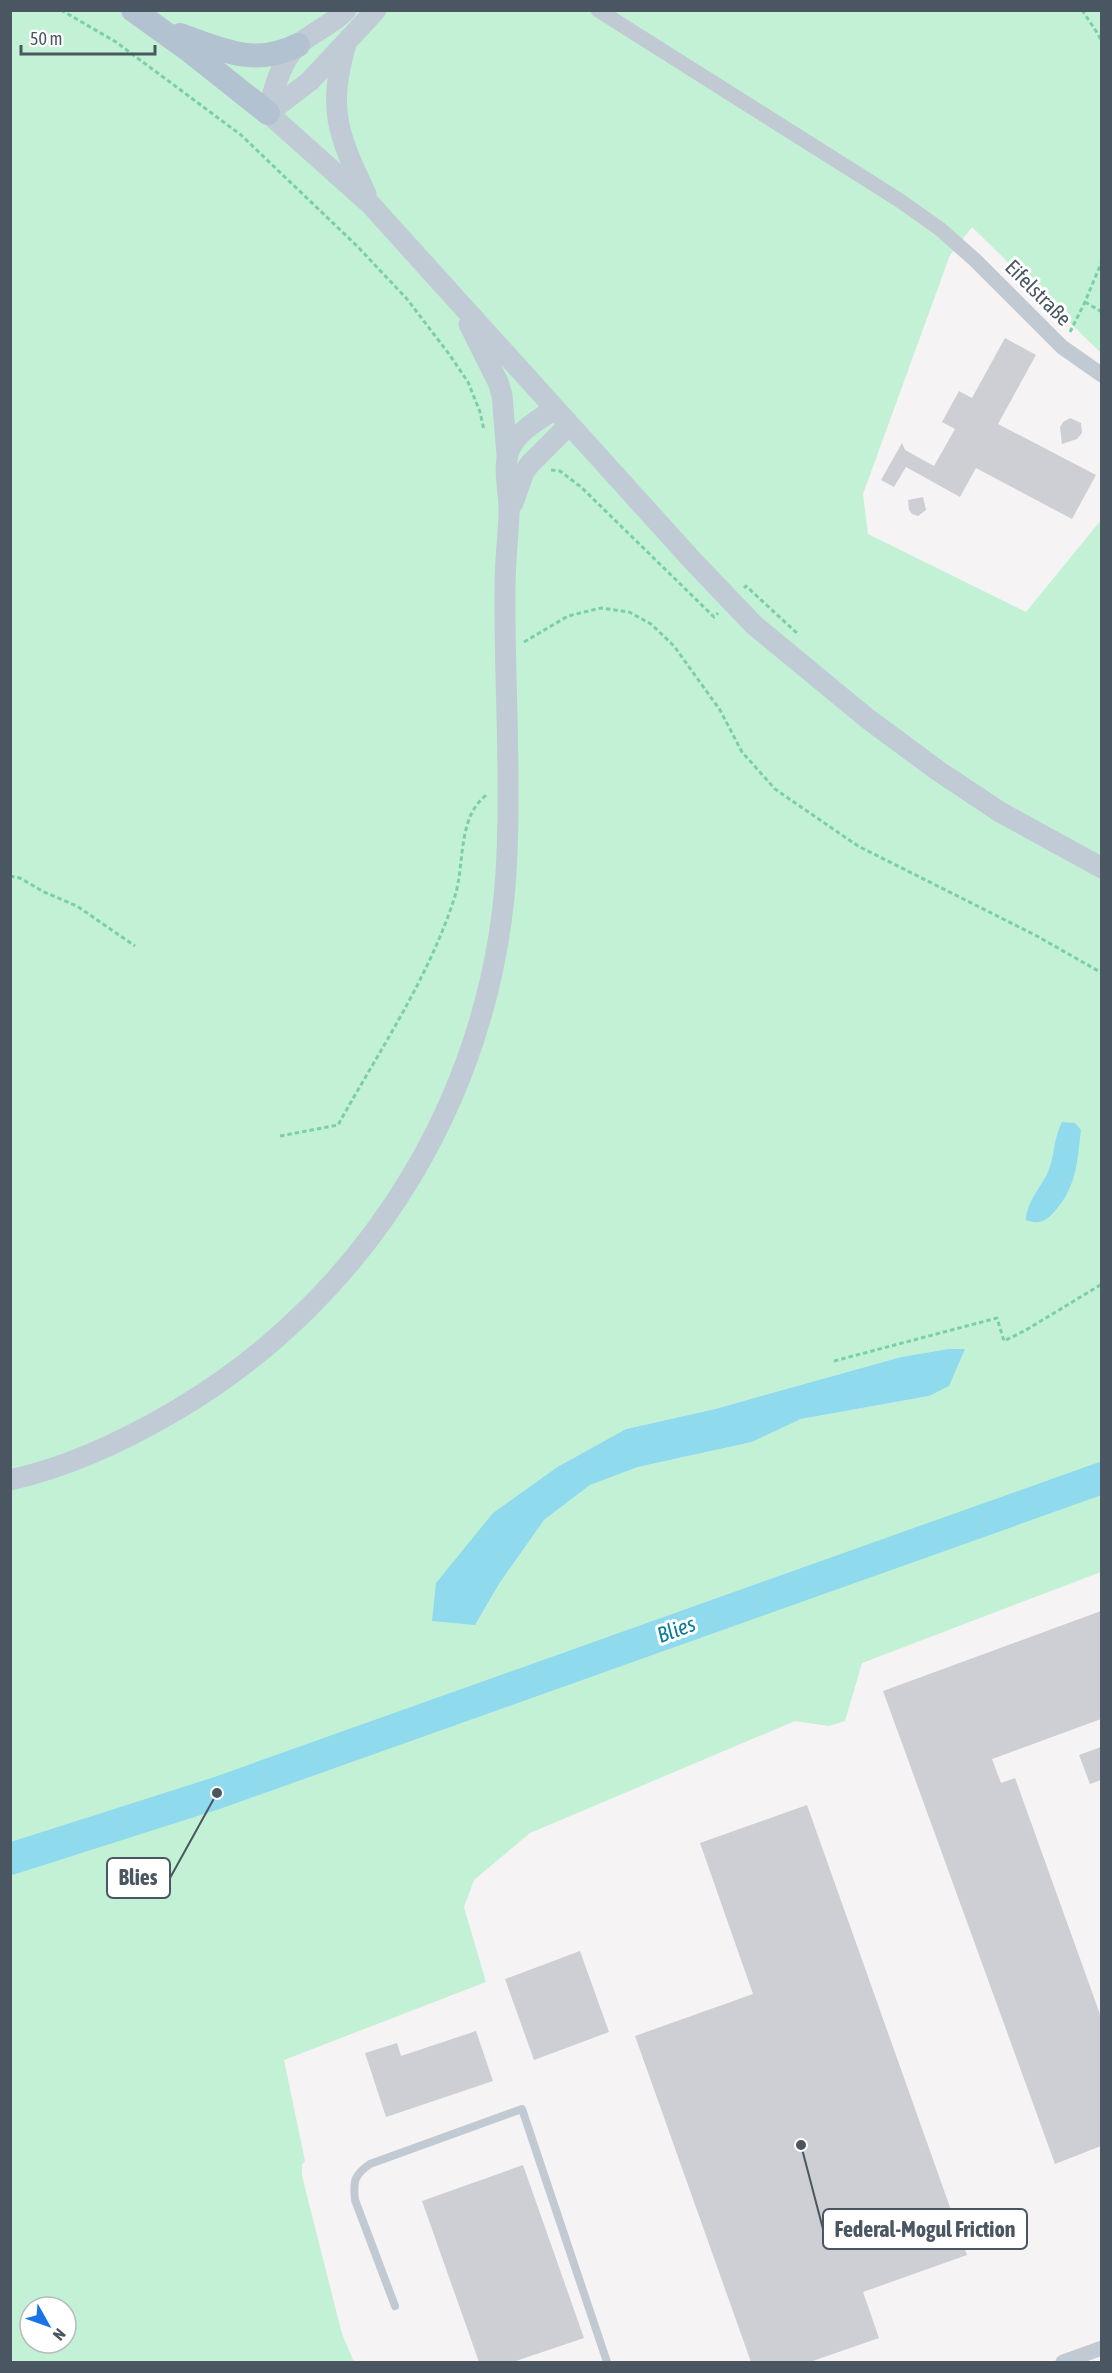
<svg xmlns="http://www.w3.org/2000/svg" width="1112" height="2373" font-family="'Asap Condensed',sans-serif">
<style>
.green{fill:#c3f1d5;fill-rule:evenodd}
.water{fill:#90daee}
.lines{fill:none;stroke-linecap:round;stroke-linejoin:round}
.river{stroke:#90daee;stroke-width:32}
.building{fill:#cdcfd5}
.path{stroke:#7ad0a6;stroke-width:3;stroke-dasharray:4.5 3;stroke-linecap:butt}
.lane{stroke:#c1cad2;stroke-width:8}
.street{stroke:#c1cad2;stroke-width:15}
.secondary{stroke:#c1cbd6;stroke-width:21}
.primary{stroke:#b3c2d1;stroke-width:24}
.labels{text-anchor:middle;stroke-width:6;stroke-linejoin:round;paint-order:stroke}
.street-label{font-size:21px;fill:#4a5661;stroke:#fff}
.water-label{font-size:22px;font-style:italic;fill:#0c7c9b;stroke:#fff}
.leader{fill:none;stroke:#4a5661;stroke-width:2}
.callout-dot{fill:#4a5661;stroke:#fff;stroke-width:2}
.callout{fill:#fff;stroke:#4a5661;stroke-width:2}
.callout-label{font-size:22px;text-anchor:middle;font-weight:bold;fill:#4a5661}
</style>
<rect width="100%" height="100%" fill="#f5f3f3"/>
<path class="green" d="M10,11H1101V353L972,227L950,255L863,494L868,534L1026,612L1101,520V1572L862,1663L845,1721L829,1726L795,1721L530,1833L474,1880L464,1907L486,1982L284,2060L305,2161L302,2165V2176L342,2334L354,2362H11ZM948,1349L929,1396L801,1419L752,1442L638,1467L590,1485L544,1520L499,1584L475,1625L559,1466L626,1429L715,1409L901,1357ZM30,2307H66V2343H30Z"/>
<path class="water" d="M1062,1122L1075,1123L1081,1130C1077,1162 1077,1186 1055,1211C1046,1221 1039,1225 1026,1220C1027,1201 1040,1189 1048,1172C1055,1156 1053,1139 1062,1122Z
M948,1349H965L949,1386L929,1396L801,1419L752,1442L638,1467L590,1485L544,1520L499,1584L475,1625L432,1621L436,1583L493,1513L559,1466L626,1429L715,1409L901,1357Z"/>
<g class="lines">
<path class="river" d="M10,1859L217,1793L1102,1478"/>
</g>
<path class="building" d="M1005,338L1036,355L998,424L1096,475L1072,519L976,468L960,497L906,467L894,487L881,480L902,443L905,450L934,466L955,429L942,422L959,391L972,398Z
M1070,418L1081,423L1082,433L1077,439L1062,444L1060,427L1063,422Z
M923,497L926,510L918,516L912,514L909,510L908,500Z
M1101,1611V1719L992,1759L1001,1783L1015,1778L1101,2017V2146L1055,2164L883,1691Z
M1101,1747V1780L1090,1784L1079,1755Z
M807,1805L967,2255L863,2292L879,2338L810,2362H751L635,2036L753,1994L700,1843Z
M580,1951L609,2032L534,2060L505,1979Z
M476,2031L493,2081L386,2117L365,2053L397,2043L401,2056Z
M523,2165L584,2338L513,2362H479L422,2201Z"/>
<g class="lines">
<path class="path" d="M61,10L116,42L241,135L357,246L407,299L449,354L468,382L480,412L484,430
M1082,10L1098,34L1102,43
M1085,302L1102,312
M1070,332L1085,302L1102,261
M551,470L560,471L581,487L714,617L718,613
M744,588L746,586L799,635
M524,642L568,616L601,608L629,612L651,624L674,646L720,710L742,752L775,789L858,846L1035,935L1102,973
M10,876L20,878L44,892L77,906L135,946
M280,1136L338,1125C379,1051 429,978 455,896C465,864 457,815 488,794
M834,1361L997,1318L1004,1341L1026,1330L1102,1284"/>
<path class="lane" d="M395,2306L355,2200C353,2181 354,2175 370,2164L522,2109L607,2362"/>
<path class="street" d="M598,10L899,200L940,229L975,260L1062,347L1102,375
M1063,2362L1102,2348"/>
<path class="secondary" d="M346,44C327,110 338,134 366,194
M268,113L371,205L692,560L754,625L868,719L937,770L1000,812L1102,868
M268,113L310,81L376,10
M268,113C273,90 281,60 299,44C314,31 332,25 346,10
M469,324L498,382L502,395L507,455
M513,503L524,472L530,464L569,425
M10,1480C69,1467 124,1441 175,1411C374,1294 499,1083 507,853C511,764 504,675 505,587C505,562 508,538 509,514C510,497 503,470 508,454C514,433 538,420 555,409"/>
<path class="primary" d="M133,10L190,51L268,113
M180,35C223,50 254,67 298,45"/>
</g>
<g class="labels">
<g class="street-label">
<text transform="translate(1038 293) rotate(45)" y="7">Eifelstraße</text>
</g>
<g class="water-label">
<text transform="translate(676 1629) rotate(-20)" y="8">Blies</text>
</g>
</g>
<path class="leader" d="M217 1793L170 1878M801 2145L823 2229"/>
<g class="callout-dot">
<circle cx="217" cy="1793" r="6"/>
<circle cx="801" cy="2145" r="6"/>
</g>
<g class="callout">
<rect x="107" y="1858" width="63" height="40" rx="6"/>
<rect x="823" y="2209" width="204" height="40" rx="6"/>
</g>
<g class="callout-label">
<text x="138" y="1885">Blies</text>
<text x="925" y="2237">Federal-Mogul Friction</text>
</g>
<rect width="1112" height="2373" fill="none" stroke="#4a5661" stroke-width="24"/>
<g transform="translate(48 2325) rotate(130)"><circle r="28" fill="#ffffff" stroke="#b7bbc0" stroke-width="1.5"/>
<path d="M0-4.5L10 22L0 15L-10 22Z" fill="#1a73e8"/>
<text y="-9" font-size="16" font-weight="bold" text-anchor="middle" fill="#4a5661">N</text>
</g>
<path d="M21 45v9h134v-9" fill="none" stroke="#4a5661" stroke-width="3"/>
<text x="30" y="45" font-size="18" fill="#4a5661" stroke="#ffffff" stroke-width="4.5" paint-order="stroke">50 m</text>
</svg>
